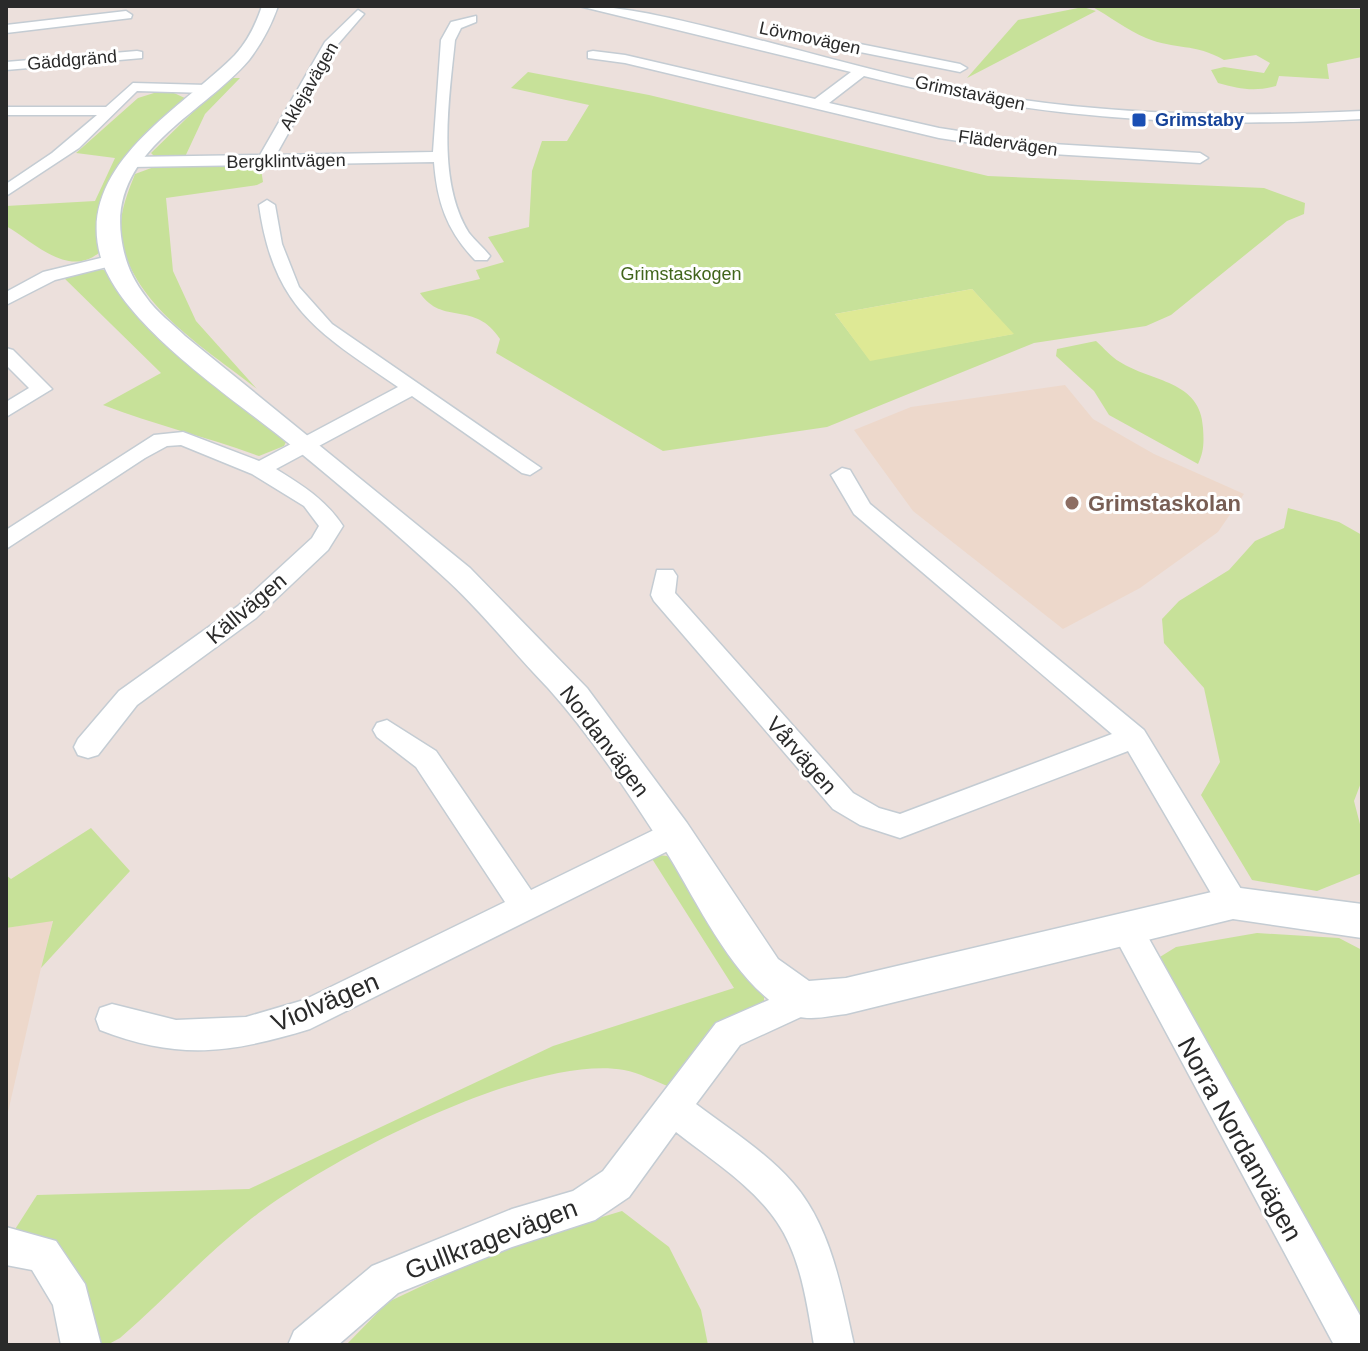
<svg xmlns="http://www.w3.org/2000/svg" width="1368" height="1351" font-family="Helvetica,sans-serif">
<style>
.education{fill:#edd8cb}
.green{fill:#c7e199;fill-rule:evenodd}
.pitch{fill:#dee995}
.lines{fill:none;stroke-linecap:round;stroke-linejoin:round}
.minor-casing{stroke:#c4ccd3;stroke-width:3}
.tertiary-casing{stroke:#c4ccd3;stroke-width:3}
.minor{fill:#fff;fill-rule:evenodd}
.tertiary{fill:#fff;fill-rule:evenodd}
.transit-dot{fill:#1a4fb4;stroke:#fff;stroke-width:3}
.education-dot{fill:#8d6e63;stroke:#fff;stroke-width:3}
.labels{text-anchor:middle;stroke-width:6;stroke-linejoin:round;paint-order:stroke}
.far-street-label{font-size:18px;fill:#2a2a2a;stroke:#fff}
.far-transit-label{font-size:18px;font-weight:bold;fill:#164399;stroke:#fff;text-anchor:start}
.far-park-label{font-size:18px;fill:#41651b;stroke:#fff}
.education-label{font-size:22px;font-weight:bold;fill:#785e54;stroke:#fff;text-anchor:start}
.street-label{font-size:22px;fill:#2a2a2a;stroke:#fff}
.near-street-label{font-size:26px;fill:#2a2a2a;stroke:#fff}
</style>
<rect width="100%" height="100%" fill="#ece0dc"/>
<path class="education" d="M1065,385L1093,419L1154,454L1244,494L1218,532L1140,588L1063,629L913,511L854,430L911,407Z
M53,920L41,968L6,1121V928Z"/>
<path class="green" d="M1091,6L1362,9V57L1327,64L1329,79L1279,76L1276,86C1255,92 1239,89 1218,83L1211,70L1224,67L1264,73L1270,63L1256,55L1224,60C1195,43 1175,50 1146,38C1127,30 1109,16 1091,6Z
M1083,7L1096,11L967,78L1018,20Z
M528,72L649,95L988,176L1264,188L1305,203L1304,214L1287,221L1171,315L1146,326L1034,343L827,427L663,451L496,353L500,339C475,300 442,326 420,293L480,279L476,270L504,262L488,237L529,227L532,171L542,141H567L589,105L511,88ZM972,289L1013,334L870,360L835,314Z
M228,78H240L205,114L184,159L155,157L151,153Z
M154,93H174L187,99C154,127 116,156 103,201C99,216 101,236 100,252C68,279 34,242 6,226V206L95,201L115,158L76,153L138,98Z
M339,164L327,168L261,169L263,182L257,185L166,198L173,271L196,321L257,389C207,349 129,304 121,234C119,213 128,192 135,174L154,167Z
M99,269L112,272L287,440L284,446L259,456C207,437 155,425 103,405L161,373L62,276Z
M1096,341C1104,348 1111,357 1120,362C1151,382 1201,380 1203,428C1204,442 1204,451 1198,464L1109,415L1094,391L1056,356L1057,349Z
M1288,508L1339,522L1362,535V780L1354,801L1362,832V873L1317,891L1252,880L1201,795L1220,762L1204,688L1164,643L1162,619L1179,601L1229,570L1255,541L1284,528Z
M91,828L130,871L41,968L53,921L6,928V875L11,879Z
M649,854L667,856L679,863L764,991V1003L670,1087C655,1081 639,1073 624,1070C529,1053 319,1163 246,1223C202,1258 163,1301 120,1338L107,1345H93L12,1234L37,1195L249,1189L553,1046L734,988Z
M1257,933L1339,938L1362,950V1333L1155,960L1176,947Z
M622,1211L669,1247L701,1310L708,1345H346L388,1302L509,1245Z"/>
<path class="pitch" d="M972,289L1014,334L870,361L835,314Z"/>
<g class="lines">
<g class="minor-casing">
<path id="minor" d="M579,6C625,6 671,18 716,29C790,47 860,68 933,84C1075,115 1217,118 1362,111V119C1192,129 1029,118 864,76L829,103L939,128L1036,143L1200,153L1208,158L1200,163L1036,153L939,138L625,63L588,58V52L593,51L625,55L815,99L851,72Z
M358,10L364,14L338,44L276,155L433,152L441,40L451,22L476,16V22L461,28L455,40C449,99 436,181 469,233C475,241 484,248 490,256L487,260H475C447,231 437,202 434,162L130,167L122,162L130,157L260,155L325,42Z
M126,11L132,15L131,18L6,33V25Z
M815,35L960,64L967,68L960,72L810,42V36Z
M137,51L142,52V58L6,70V62Z
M133,83L207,85L214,89L207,93L137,91L79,148L6,196V184L52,153L97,115H6V107H106Z
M267,200L275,205L282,244L299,287L332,324L541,468L530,475L522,473L412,396L276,469C303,486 325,499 343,526L328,550L256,618L137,705L98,755L88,758L78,755L74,747L78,739L119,691L238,606L312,538L319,526L304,506L252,474L181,445L167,446L145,458L6,549V530L154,435L183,432L259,461L398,387C318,332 274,309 259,205Z
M113,255L122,260L119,264L55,280L6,305V292L43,272Z
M6,348L13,350L52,389L6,417V402L29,388L6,365Z
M842,468L850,470L870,504L1144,730L1244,894L1248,903L1244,912L1233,916L1222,912L1128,751L900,838L860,825L833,809L654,601L651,595L657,570H673L677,576L675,593L853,793L879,808L900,814L1112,734L854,514L831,475Z
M387,720L436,751L531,890L664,825L674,822L684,825L689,834L684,843L310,1029C231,1053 180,1061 100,1030L96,1019L100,1008L112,1004L176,1020L246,1017L304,1000L505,902L416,767L377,737L373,730L377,723Z
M1128,917L1139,921L1362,1319V1345H1334L1117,941L1112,931L1117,921Z
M803,985L814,989L819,1000L814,1011L740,1045L696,1104C729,1129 766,1152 793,1183C831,1226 842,1291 854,1345H814C807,1304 801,1257 777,1222C752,1185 710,1159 676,1132L629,1197L595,1220L512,1247L398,1293L338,1345H288L294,1331L372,1266L512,1209L573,1191L603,1171L716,1023Z
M6,1227L56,1241L85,1284L101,1345H61L53,1305L32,1270L6,1265Z"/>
</g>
<g class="tertiary-casing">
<path id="tertiary" d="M262,6H278C271,26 262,43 249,60C203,114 110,151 121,236C124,259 131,278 146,297C156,312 173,324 185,336L470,568L587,688L687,823L778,959L809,981L846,978L1233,887L1362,904V938L1233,919L846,1014C828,1016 807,1022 791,1014C734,986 697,900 664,848C629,794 591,736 548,688C514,653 483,613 447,580C397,534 345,489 292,446C237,401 126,329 102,261C71,167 182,109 235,55C248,41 256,24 262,6Z"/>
</g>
<use href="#minor" class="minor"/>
<use href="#tertiary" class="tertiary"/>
</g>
<rect class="transit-dot" x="1131" y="112" width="16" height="16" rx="4"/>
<circle class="education-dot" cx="1072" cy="503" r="8"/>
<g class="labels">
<g class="far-street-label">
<text transform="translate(810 38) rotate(12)" y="6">Lövmovägen</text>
<text transform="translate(72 60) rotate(-5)" y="6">Gäddgränd</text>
<text transform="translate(309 86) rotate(-60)" y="6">Aklejavägen</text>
<text transform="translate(970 93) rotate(12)" y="6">Grimstavägen</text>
<text transform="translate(1008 143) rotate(8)" y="6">Flädervägen</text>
<text transform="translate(286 161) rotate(-1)" y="6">Bergklintvägen</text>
</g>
<g class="far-transit-label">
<text x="1155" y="126">Grimstaby</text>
</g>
<g class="far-park-label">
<text x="681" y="280">Grimstaskogen</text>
</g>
<g class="education-label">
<text x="1088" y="511">Grimstaskolan</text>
</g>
<g class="street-label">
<text transform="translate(246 608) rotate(-40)" y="8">Källvägen</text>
<text transform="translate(605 741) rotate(53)" y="8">Nordanvägen</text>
<text transform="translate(802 755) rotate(49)" y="8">Vårvägen</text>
</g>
<g class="near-street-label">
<text transform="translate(325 1002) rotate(-23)" y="9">Violvägen</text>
<text transform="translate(1240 1139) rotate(61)" y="9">Norra Nordanvägen</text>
<text transform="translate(491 1239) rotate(-21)" y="9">Gullkragevägen</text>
</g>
</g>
<rect width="1368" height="1351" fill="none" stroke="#2a2a2a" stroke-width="16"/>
</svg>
